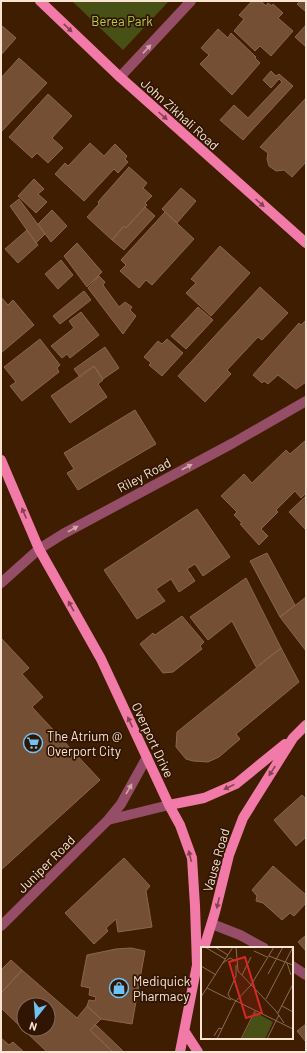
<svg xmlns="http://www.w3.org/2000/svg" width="307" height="1053" font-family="Barlow,sans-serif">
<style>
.green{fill:#485115}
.building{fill:#744f33;stroke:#8d6649;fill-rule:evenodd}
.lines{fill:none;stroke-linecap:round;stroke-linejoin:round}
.minor{stroke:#954d68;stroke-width:10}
.major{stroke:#f27aa8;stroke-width:10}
.oneway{fill:#87434d}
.oneway2{fill:#d2a7a8}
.labels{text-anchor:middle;stroke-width:3.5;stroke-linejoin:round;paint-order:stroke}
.park-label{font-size:13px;fill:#b9cd47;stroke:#301602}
.street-label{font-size:13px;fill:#fae3d3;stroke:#301602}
.poi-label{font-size:13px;fill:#fae3d3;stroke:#301602;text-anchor:start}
.inset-road{fill:none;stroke:#8a6c54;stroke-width:1}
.view{fill:#d62828;fill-opacity:0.15;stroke:#d62828;stroke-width:2}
.inset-edge{fill:none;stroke:#fae3d3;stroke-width:2}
</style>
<rect width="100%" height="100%" fill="#3f1d00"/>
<path class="green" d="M72,1H169L123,50Z"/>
<path class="building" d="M252,1H261L266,6L268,3L272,6L273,4L283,13L278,18L293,31L271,56L260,46L255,51L234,31L244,19L239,15Z
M300,1H306V12L297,4Z
M1,25L16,38L1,55Z
M306,25V47L295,37Z
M218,29L228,38L231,33L256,57L255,58L260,63L232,95L200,64L209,55L201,48Z
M19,58L47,83L1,132V78Z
M271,71L276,76L279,74L293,86L243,140L220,120L234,105L248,118L282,82L279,79L271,88L263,80Z
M48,94L72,116L52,138L63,148L48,163L37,153L32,158L9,137Z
M306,98V162L292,177L284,170L276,171L269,166L267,159L268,153L260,147Z
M90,143L104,156L115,144L127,156L125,159L128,162L118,173L114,169L84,201L55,174L65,163L68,166Z
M129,167L147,183L143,188L152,196L145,203L147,205L145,207L126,228L124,226L112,240L87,217L99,204L98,202Z
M34,179L44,189L38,194L47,202L36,213L18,196Z
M181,188L196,201L177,223L162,209Z
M19,199L45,234L36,243L10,206Z
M145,207L155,216L124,250L112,240L124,226L126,228Z
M52,210L67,226L51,242L38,224Z
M165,212L194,239L152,285L146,280L139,288L120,271L126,265L121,260Z
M27,230L38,245L18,263L5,249Z
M77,243L102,272L87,287L64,256Z
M220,246L250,273L211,316L186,293L196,283L191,279Z
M61,260L73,275L58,289L45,274Z
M99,276L105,282L103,285L119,307L125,302L132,307L130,310L136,316L123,334L88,288Z
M260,287L288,313L262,340L258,337L227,370L231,374L205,402L178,376Z
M84,291L91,300L60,324L53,316Z
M1,297L8,305L13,300L34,325L1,353Z
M198,307L213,320L186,349L171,336Z
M81,312L99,335L70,358L67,354L62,358L51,346L74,328L69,321Z
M306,320V382L296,389L278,375L268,384L264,381L262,383L253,375L299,323L301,325Z
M40,339L60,365L57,368L59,372L22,401L10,386L16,382L4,367Z
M167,339L183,353L162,376L149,365L151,363L144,357L158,341L162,344Z
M105,347L119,368L103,379L94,366L80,377L74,369Z
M94,366L103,380L98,384L107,397L70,423L51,396Z
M135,410L156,444L78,490L67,473L74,469L64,453Z
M306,440V493L301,498L295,491L276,510L278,512L261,529L268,536L259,545L240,524L242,523L234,515L237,512L221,496L244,474L252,483L286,450L290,454Z
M306,496V527L305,529L289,512Z
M197,509L230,557L203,576L195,564L187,569L195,581L179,592L171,579L156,589L165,601L137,619L104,570Z
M267,553L295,605L280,617L250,561Z
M246,578L281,648L256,667L232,621L208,640L190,617Z
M306,597V651L280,617Z
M182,616L204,642L200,646L202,649L173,672L163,673L140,644L153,633L155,635Z
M1,638L29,668L22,674L43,697L32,707L100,780L1,870Z
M281,648L299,682L236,734L240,739L219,757L208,762L193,761L186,759L176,747L177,732Z
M302,795L306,799V837L296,846L274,820Z
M124,858L150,886L146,891L152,927L118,932L116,919L106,928L108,931L94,944L65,913Z
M273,866L306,895V903L294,916L290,913L282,920L263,903L256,901L257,896L252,890Z
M306,935V951L298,942Z
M131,948L145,951L132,1024L101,1019L87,1006L89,1000L95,1001L96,997L89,995L90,988L81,986L87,955L116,949Z
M11,960L22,970L1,993V970Z
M22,970L77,1018L87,1006L101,1019L90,1030L113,1052H47L1,1008V993ZM24,1005H48V1029H24Z
M306,1024V1042L297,1031Z
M96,1025L124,1052H113L90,1030Z
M1,1038L9,1045L13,1042L24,1052H1Z"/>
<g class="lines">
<path class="minor" d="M120,77L191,1
M1,583L39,549L63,534L233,443L306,401
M108,820L169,805
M212,924L240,935L264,948
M1,926L108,820L121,804L147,757
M292,966L306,975"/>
<path class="major" d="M40,1L120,77L306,243
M1,460L39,549L101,659L169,805L180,825L192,858L195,906L197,965L180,1052
M169,805L204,798L236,784L285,744
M204,948L215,912L229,855L243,818L293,738L306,725
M185,1032L198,1052"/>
</g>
<defs><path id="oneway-solid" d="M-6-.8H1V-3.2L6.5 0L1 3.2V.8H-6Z"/></defs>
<g class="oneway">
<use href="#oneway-solid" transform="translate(68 28) rotate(44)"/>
<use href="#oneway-solid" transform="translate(163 116) rotate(42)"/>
<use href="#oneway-solid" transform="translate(260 203) rotate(42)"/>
<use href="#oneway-solid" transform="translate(24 513) rotate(-113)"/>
<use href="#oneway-solid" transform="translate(71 606) rotate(-119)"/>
<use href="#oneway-solid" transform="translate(130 722) rotate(-115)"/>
<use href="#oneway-solid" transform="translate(272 771) rotate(123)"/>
<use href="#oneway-solid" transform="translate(229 787) rotate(154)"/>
<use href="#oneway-solid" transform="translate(190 856) rotate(-104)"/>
<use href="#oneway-solid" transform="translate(218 903) rotate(103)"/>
</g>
<g class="oneway2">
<use href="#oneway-solid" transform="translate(147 49) rotate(-47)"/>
<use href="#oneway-solid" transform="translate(187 467) rotate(-28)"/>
<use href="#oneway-solid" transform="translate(73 529) rotate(-29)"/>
<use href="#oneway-solid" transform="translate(129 789) rotate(-60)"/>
</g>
<defs>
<g id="supermarket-ring" transform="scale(1)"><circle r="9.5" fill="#301602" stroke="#70c2f4" stroke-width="1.5"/><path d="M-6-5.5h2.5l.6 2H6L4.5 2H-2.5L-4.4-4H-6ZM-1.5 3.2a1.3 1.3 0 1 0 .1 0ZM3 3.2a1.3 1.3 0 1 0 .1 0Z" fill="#70c2f4"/></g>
<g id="shop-ring" transform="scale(1)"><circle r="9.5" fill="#301602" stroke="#70c2f4" stroke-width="1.5"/><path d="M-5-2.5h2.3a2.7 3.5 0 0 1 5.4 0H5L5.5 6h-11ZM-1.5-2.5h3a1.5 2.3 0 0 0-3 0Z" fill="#70c2f4"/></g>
</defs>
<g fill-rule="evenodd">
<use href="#supermarket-ring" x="33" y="743"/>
<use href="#shop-ring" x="119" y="988"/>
</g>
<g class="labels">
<g class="park-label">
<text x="122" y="26">Berea Park</text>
</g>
<g class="street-label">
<text transform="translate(180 114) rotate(42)" y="5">John Zikhali Road</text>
<text transform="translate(144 475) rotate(-28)" y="5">Riley Road</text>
<text transform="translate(153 740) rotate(65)" y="5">Overport Drive</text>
<text transform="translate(216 860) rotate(-74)" y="5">Vause Road</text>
<text transform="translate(46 864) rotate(-45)" y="5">Juniper Road</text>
</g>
<g class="poi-label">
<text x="47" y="741">The Atrium @<tspan x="47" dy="15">Overport City</tspan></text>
<text x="133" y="986">Mediquick<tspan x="133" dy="15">Pharmacy</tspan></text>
</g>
</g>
<g transform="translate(201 947)">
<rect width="92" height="92" fill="#3f1d00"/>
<path d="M54,65L72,75L64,92H41Z" fill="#485115"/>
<path class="inset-road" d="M4,0L24,12M14,0L27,8M35,0L37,24L75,64L83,76M53,4L66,10M68,9L92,18M22,16L29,11L35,14M86,16L90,28M35,18V29L27,47L29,51L92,82M0,19L15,28M67,27L82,0M41,28L50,10M6,41L30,53M0,50L32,0M65,52L92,0M81,59L92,65M77,66L92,37M13,89L18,81L21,82M16,92L34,55L50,38L73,0M40,92L54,64M66,92L78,68"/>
<path class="view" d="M44,10L61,66L45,71L28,15Z"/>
<rect width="92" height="92" class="inset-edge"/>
</g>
<rect width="307" height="1053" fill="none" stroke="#fae3d3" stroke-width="4"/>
<g transform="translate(36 1017) rotate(197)"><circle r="19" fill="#301602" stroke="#816856"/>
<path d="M0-3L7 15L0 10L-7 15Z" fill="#70c2f4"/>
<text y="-6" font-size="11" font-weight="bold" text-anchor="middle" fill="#fae3d3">N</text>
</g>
</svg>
